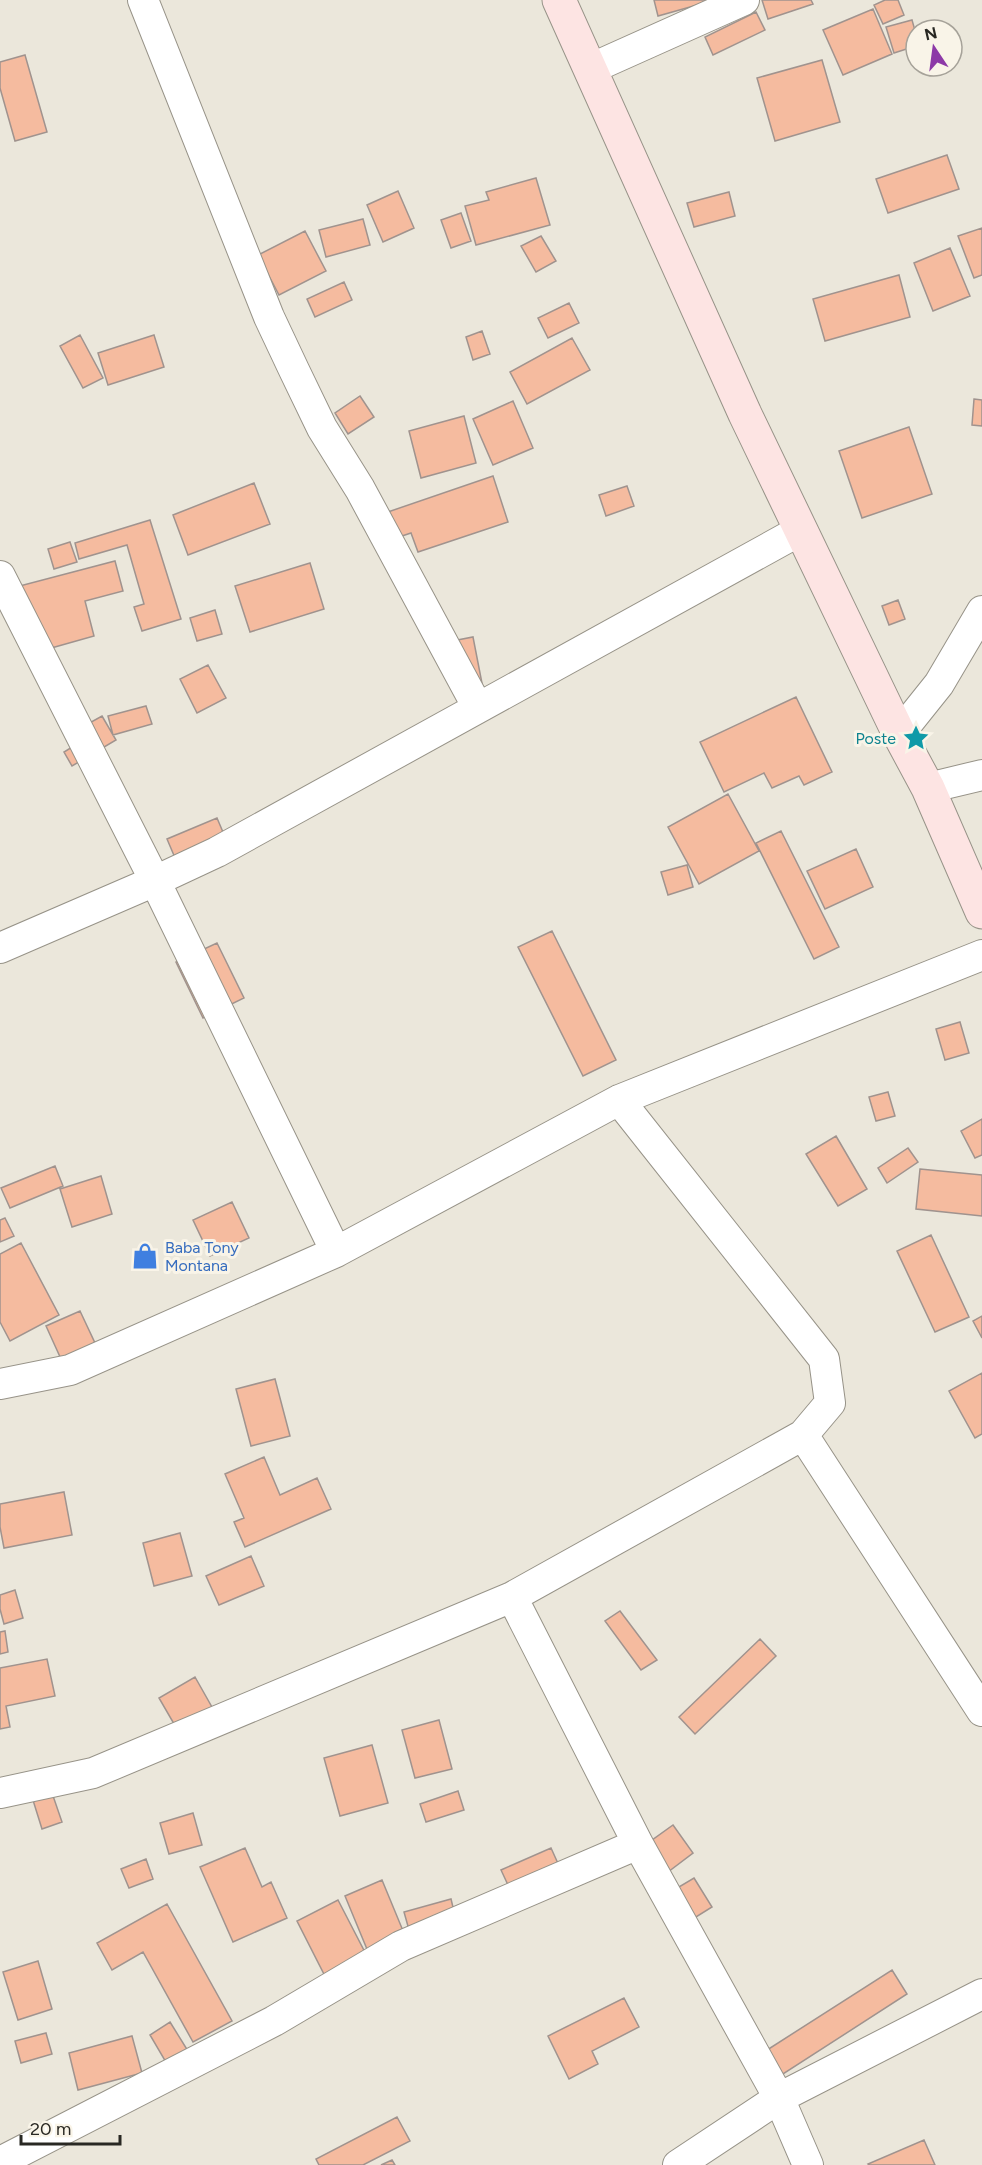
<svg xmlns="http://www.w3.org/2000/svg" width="982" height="2165" font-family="Figtree,sans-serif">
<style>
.building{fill:#f5bb9f;stroke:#a0938e;stroke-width:1.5}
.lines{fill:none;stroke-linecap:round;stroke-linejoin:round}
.street-casing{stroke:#979388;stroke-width:32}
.secondary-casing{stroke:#979388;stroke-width:35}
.street{stroke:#fff;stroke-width:30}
.secondary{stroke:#fde4e3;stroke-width:33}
.labels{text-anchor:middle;stroke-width:6;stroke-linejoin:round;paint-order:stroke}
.culture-label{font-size:16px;fill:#0d838f;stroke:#f9f4e8;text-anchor:end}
.shop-label{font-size:16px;fill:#366cbe;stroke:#f9f4e8;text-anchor:start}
</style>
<rect width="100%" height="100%" fill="#ebe7db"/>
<path class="building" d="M654,0H715L658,16Z
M762,0H811L813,4L768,19Z
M885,0H898L904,15L883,24L874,5Z
M873,9L892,54L843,75L823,30Z
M756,12L765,30L713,55L705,37Z
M912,20L916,34V46L894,53L886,27Z
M25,55L47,132L15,141L0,88V62Z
M822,60L840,122L775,141L757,78Z
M947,155L959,189L888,213L876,179Z
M536,178L550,225L476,245L465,206L489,200L486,192Z
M398,191L414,228L383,242L367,205Z
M729,192L735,216L694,227L687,203Z
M461,213L471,241L451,248L441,220Z
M363,219L370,245L326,257L319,230Z
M982,228V275L974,278L958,236Z
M305,231L326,271L279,295L258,255Z
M541,236L556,261L536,272L521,246Z
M950,248L970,296L933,311L914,263Z
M899,275L910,317L825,341L813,299Z
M344,282L352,300L315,317L307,299Z
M569,303L579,323L548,338L538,318Z
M482,331L490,354L473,360L466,337Z
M80,335L103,378L83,388L60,346Z
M154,335L164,367L108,385L98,353Z
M572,338L590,370L527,404L510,372Z
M360,396L374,417L348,434L335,413Z
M974,399L982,400V426L972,425Z
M513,401L533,448L493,465L473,419Z
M464,416L476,463L421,478L409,431Z
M909,427L932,494L862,518L839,451Z
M493,476L508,522L418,552L411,533L390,540L382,514Z
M254,483L270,524L188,555L173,515Z
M627,486L634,506L606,516L599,495Z
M150,520L181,619L142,631L134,607L144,604L127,545L79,559L75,543Z
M70,542L77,562L54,569L48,549Z
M115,561L123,591L85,601L94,636L30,654L12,588Z
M310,563L324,609L250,632L235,586Z
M898,600L905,619L889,625L882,606Z
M215,610L222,634L197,641L190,618Z
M473,637L486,704L447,642Z
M208,665L226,698L197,713L180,679Z
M796,697L832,772L804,785L799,776L772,788L764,773L724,792L700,742Z
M146,706L152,724L113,735L108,716Z
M102,716L116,740L72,766L64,752L82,741L75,731Z
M728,794L759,851L699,884L668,827Z
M217,818L234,858L184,879L167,839Z
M781,831L839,947L814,959L756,843Z
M856,849L873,887L825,909L807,871Z
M687,865L693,887L668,895L661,872Z
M552,931L616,1060L583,1076L518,947Z
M217,943L244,998L203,1018L176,962Z
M960,1022L969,1053L945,1060L936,1029Z
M888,1092L895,1116L876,1121L869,1097Z
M982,1119V1155L975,1158L961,1131Z
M836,1136L867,1189L838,1206L806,1154Z
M908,1148L918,1162L887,1183L878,1168Z
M55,1166L63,1186L10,1208L1,1188Z
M920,1169L982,1175V1216L916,1209Z
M101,1176L112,1214L72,1227L60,1189Z
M232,1202L249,1238L210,1256L193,1220Z
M5,1218L14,1236L0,1242V1220Z
M931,1235L969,1317L935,1332L897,1251Z
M21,1243L59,1315L10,1341L0,1322V1254Z
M80,1311L95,1343L61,1359L46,1326Z
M982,1316V1338L973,1321Z
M982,1373V1434L975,1438L949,1391Z
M275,1379L290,1436L251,1446L236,1389Z
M264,1457L280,1495L317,1478L331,1509L245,1547L234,1522L244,1518L225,1474Z
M64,1492L72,1535L4,1548L0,1527V1504Z
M180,1533L192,1576L154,1586L143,1543Z
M251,1556L264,1586L219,1605L206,1576Z
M15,1590L23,1618L4,1624L0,1609V1595Z
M620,1611L657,1660L641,1670L605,1621Z
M5,1631L8,1652L0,1654V1632Z
M760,1639L776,1656L695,1734L679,1717Z
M47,1659L55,1696L6,1706L10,1727L0,1729V1668Z
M195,1677L217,1716L181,1736L159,1698Z
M439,1720L452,1769L415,1778L402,1730Z
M372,1745L388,1803L340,1816L324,1758Z
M51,1790L62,1822L42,1829L32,1797Z
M458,1791L464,1810L426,1822L420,1804Z
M193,1813L202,1845L169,1854L160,1823Z
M673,1825L693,1853L668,1872L648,1843Z
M245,1848L262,1887L271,1882L287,1918L233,1942L200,1867Z
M551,1848L565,1879L516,1902L501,1870Z
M146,1859L153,1879L129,1888L121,1869Z
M694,1878L712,1907L680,1927L662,1897Z
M382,1880L406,1938L369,1954L345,1896Z
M451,1899L459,1932L413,1944L404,1912Z
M338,1900L370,1962L329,1984L297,1921Z
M167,1904L232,2021L193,2042L143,1952L112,1970L97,1943Z
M38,1961L52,2009L18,2020L3,1972Z
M892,1970L907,1994L769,2083L753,2059Z
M624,1998L639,2027L592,2051L598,2064L569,2079L548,2036Z
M170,2022L188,2051L167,2064L150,2035Z
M46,2033L52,2054L21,2063L15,2041Z
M132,2036L142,2073L78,2090L69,2053Z
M397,2117L410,2141L363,2165H319L316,2159Z
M924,2140L935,2165H869L868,2164Z
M392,2160L395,2165H381Z"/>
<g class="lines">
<g class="street-casing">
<path id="street" d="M143,0L269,317L294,370L322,428L360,489L478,708
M590,69L744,0
M0,576L155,881L336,1252
M899,734L939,684L982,611
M928,788L982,775
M0,948L155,881L217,852L801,530
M619,1100L824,1359L830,1403L803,1435L982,1711
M0,1384L70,1370L336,1252L619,1100L982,955
M512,1597L638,1844L779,2098L808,2165
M0,1793L93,1773L512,1597L803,1435
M0,2162L274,2021L401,1946L638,1844
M678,2165L779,2098L982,1994"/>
</g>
<g class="secondary-casing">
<path id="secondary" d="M559,0L745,414L899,734L928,788L982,912"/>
</g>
<use href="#street" class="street"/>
<use href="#secondary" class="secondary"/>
</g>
<defs>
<g id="sight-bare" transform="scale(2.07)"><path d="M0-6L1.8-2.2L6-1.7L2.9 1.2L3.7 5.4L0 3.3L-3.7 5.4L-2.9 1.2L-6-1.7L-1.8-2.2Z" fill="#0f9aa8" stroke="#f9f4e8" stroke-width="2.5" paint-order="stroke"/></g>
<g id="shop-bare" transform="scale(2.07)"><path d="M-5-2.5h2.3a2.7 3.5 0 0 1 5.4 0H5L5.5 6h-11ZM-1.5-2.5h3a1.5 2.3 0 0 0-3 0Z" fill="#3f7fe0" stroke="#f9f4e8" stroke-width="2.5" paint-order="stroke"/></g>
</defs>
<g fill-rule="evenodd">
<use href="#sight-bare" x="916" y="738"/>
<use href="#shop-bare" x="145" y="1256"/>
</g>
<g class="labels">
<g class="culture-label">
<text x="896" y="744">Poste</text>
</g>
<g class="shop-label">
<text x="165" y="1253">Baba Tony<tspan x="165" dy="18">Montana</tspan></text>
</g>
</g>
<g transform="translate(934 48) rotate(347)"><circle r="28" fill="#f9f4e8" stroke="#a6a299" stroke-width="1.5"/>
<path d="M0-4.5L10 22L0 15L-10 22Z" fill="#8d39a7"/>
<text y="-9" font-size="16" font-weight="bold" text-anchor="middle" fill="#292823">N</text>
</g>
<path d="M21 2135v9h99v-9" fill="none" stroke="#292823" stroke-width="3"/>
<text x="30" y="2135" font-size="18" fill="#292823" stroke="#f9f4e8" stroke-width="4.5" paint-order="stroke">20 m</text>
</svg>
